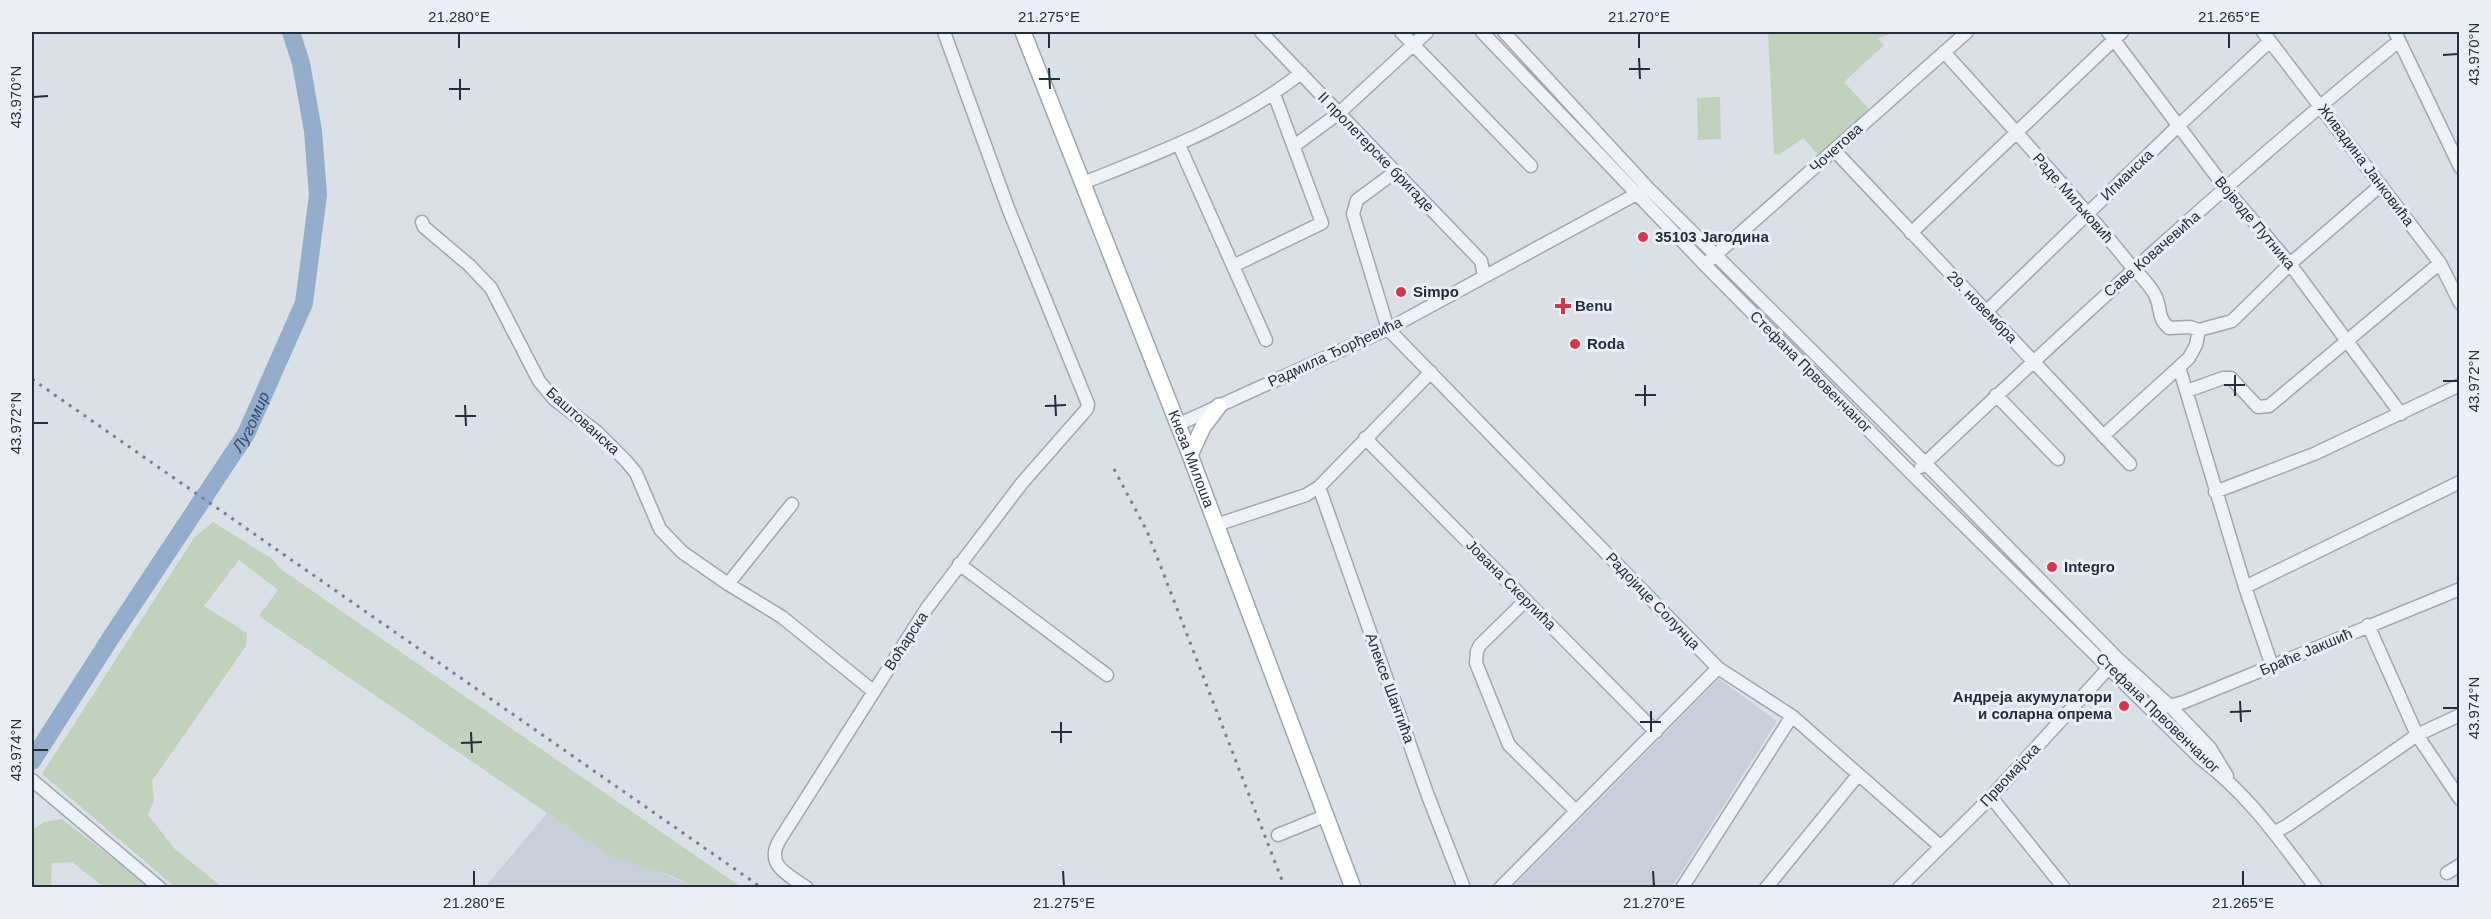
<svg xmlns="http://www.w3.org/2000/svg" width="2491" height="919" font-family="Arial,sans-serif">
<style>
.built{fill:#c9cfd9}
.green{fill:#c1d1bc}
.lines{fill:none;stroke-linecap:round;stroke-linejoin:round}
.river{stroke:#93adca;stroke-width:18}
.minor-casing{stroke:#a0a7b1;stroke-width:15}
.major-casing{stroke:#9aa4b3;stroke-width:18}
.minor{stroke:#eef1f5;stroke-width:12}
.major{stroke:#fff;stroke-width:15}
.rail{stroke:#747f91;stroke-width:3;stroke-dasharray:3 6;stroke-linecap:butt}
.ticks{fill:none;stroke:#242d3e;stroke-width:2}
.poi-dot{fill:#d7354c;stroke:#ebeff5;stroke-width:2}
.labels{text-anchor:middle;stroke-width:6;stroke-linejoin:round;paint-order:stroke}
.street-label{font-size:15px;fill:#242d3e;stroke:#ebeff5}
.poi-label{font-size:15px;font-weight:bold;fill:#242d3e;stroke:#ebeff5;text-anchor:start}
.water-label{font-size:16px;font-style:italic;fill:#2c4c74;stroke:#ebeff5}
.neatline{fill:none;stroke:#242d3e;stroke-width:2}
.ticks-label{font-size:15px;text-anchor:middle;fill:#242d3e}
</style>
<rect width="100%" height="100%" fill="#dbe0e7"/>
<path class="built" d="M1719,679L1777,721L1672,887H1513Z
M547,813L594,845L619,859L648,867L685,883L691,887L484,888Z"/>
<path class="green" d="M1768,32H1894L1878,39L1884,45L1844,82L1871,111L1820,157L1803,138L1779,155L1774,154Z
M1720,97L1721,139L1698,140L1697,98Z
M213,522L271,558L282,570L741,887H691C671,871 643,869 619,859C610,856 602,850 594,845L259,616L278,590L239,560L204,606L247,633L246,646L152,781L154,800L148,815L175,849L222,887H175L42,774L194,538Z
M62,819L150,887H104L72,862L52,863L51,887L32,888V830L44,822Z"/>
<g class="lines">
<path class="river" id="s1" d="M32,761L110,639L246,434L304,303L318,195L313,131L301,63L291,32"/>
<g class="minor-casing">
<path id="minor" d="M1261,32L1481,261L1484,275
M1401,32L1531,166
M1482,32L1705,265L1913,475L2200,758C2250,796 2278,838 2316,888
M1504,32L1648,188L1925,463L2117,658L2170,706L2210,748L2227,776
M2108,32L2226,189L2290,264L2401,414
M2263,32L2440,263L2460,303
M2395,32L2460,167
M1944,52C2008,123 2072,193 2132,267C2140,275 2150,285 2155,295C2162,308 2156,316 2169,328L2190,327L2199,330
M1179,145L1266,340
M1294,146L1339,113L1427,32
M1834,150L2130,464
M1395,172L1357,200L1353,214L1388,329L1718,668L1792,716L1940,846
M1083,183C1158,153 1237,124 1301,73
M422,222L424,227L469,265L491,288L539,381L554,399L597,432L626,461L636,473L660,529L682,552L728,584L782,617L873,691
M1911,233L2122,32
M1710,260L1967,32
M1233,266L1322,223L1274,94
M1986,312L2178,126L2270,41
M2179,367L2245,587L2272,666
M2187,391L2223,378H2231L2258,407L2269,406L2440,263
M1996,395L2058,459
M1177,425L1388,329L1644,190
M2103,436L2189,358L2196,345L2199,330L2232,321L2290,264L2381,185
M1365,438L1656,732
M1921,467C2076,321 2233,176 2399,41
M1319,487L1428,796L1464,888
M2215,492L2314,454L2460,385
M1216,525L1306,495L1319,487L1431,372
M959,564L1107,675
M728,584L792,504
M2245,587L2460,482
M1526,600L1480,645L1477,651L1476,663L1509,745L1576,811
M2368,625L2417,735L2460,799
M2165,707L2184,702L2460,589
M32,780L160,888
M1991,797L2064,888
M2275,832L2288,825L2417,735L2460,715
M1278,835L1327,815
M2447,873L2460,865
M807,888C789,875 765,866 779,841L927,608L1022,483L1087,409L1088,404L1008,208L944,32
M1500,888L1718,668
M1682,888L1792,716
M1766,888L1858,775
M1899,888L1991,797L2113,663"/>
</g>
<g class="major-casing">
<g id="major">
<path id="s2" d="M1023,32L1190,455L1353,888"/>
<path d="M1190,455L1203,427L1219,406"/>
</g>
</g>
<use href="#minor" class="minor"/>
<use href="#major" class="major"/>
<path class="rail" d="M32,379L762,888
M1114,469L1147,531L1285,888"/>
</g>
<path class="ticks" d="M459,33V48M1049,33V48M1639,33V48M2229,33V48M2443,55L2458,54M1639,58L1640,79M1049,68L1050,89M1629,69H1650M460,79V100M1039,79H1060M449,89H470M33,97L48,96M2235,375V396M2443,381H2458M1645,385V406M2224,385H2245M1055,395L1056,416M1635,395H1656M465,405L466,426M1045,406L1066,405M455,416H476M33,423H48M2240,701L2241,722M2443,708H2458M1651,711V732M2230,712L2251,711M1061,722V743M1640,722H1661M471,732L472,753M1051,732H1072M461,743L482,742M33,750H48M474,871V886M1063,871L1064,886M1653,871L1654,886M2243,871V886"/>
<g class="poi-dot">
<circle cx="1643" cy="237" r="6"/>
<circle cx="1401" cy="292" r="6"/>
<path d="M1560 297h6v6h6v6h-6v6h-6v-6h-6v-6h6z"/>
<circle cx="1575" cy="344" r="6"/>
<circle cx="2052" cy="567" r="6"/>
<circle cx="2124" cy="706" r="6"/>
</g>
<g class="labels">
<g class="street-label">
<text transform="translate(1836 148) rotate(-42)" y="5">Чочетова</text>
<text transform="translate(1376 152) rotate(46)" y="5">II пролетерске бригаде</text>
<text transform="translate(2366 165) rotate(53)" y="5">Живадина Јанковића</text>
<text transform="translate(2127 175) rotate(-44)" y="5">Игманска</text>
<text transform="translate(2073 198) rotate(49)" y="5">Раде Миљковић</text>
<text transform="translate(2255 223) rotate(50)" y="5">Војводе Путника</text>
<text transform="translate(2152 254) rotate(-41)" y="5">Саве Ковачевића</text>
<text transform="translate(1982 307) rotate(46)" y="5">29. новембра</text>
<text transform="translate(1335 352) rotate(-25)" y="5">Радмила Ђорђевића</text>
<text transform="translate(1811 372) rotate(45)" y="5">Стефана Првовенчаног</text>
<text transform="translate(583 421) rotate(42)" y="5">Баштованска</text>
<text dy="5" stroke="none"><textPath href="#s2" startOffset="459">Кнеза Милоша</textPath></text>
<text transform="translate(1511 585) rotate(45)" y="5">Јована Скерлића</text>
<text transform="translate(1653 601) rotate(46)" y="5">Радојице Солунца</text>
<text transform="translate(906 641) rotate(-57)" y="5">Воћарска</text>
<text transform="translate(2306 652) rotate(-23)" y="5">Браће Јакшић</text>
<text transform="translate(1390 688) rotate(70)" y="5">Алексе Шантића</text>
<text transform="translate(2158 713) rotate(44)" y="5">Стефана Првовенчаног</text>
<text transform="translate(2010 775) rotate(-47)" y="5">Првомајска</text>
</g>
<g class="poi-label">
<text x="1655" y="242">35103 Јагодина</text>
<text x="1413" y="297">Simpo</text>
<text x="1575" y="311">Benu</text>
<text x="1587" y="349">Roda</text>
<text x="2064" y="572">Integro</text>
<text x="2112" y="702" text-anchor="end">Андреја акумулатори<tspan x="2112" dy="17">и соларна опрема</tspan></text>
</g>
<g class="water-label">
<text dy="6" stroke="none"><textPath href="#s1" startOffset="404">Лугомир</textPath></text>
</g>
</g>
<rect width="2491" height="919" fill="none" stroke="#ebeff5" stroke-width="66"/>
<rect x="33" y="33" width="2425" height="853" class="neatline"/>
<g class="ticks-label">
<text x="459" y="22">21.280°E</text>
<text x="1049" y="22">21.275°E</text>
<text x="1639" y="22">21.270°E</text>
<text x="2229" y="22">21.265°E</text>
<text transform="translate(2474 54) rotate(-90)" y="5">43.970°N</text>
<text transform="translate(16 97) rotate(-90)" y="5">43.970°N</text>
<text transform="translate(2474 381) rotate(-90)" y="5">43.972°N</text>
<text transform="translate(16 423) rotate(-90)" y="5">43.972°N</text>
<text transform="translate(2474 708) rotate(-90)" y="5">43.974°N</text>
<text transform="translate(16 750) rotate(-90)" y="5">43.974°N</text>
<text x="474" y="908">21.280°E</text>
<text x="1064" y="908">21.275°E</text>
<text x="1654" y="908">21.270°E</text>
<text x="2243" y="908">21.265°E</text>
</g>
</svg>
